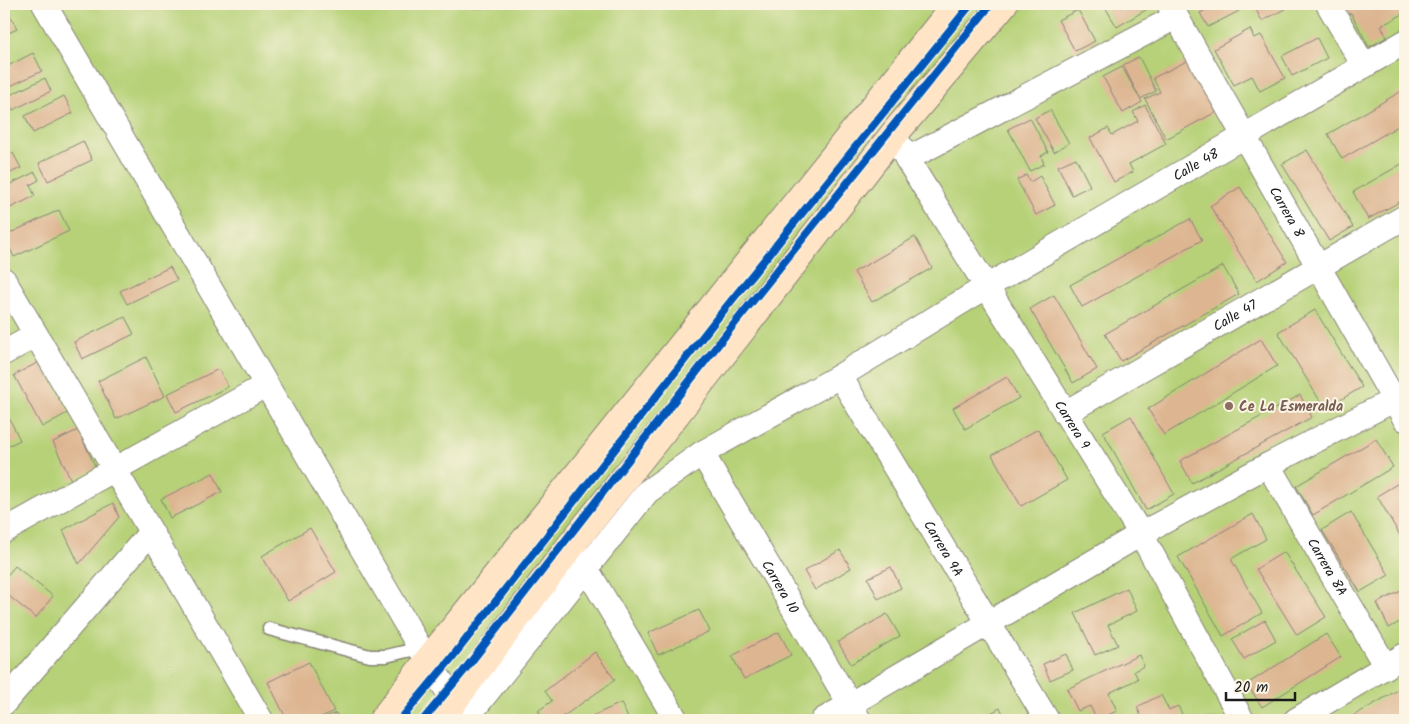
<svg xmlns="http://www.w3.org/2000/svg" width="1409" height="724" font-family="Kalam,sans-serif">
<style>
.green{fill:#b6d177;stroke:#69764a}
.building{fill:#ddb591}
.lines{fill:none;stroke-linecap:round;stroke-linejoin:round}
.service-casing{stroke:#868376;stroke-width:15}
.minor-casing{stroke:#868376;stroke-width:26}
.secondary-casing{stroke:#868376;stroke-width:30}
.service{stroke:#fff;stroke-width:12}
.minor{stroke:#fff;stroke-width:24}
.secondary{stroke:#ffe4c6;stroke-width:28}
.cycleway-casing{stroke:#fcf5e5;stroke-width:11}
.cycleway{stroke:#0057b8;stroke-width:8}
.education-dot{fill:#8d6e63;stroke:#fcf5e5;stroke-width:2}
.labels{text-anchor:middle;stroke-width:4;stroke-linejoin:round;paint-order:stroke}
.street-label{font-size:14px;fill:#1c1c1c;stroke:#fcf5e5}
.education-label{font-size:14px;font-weight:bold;fill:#785e54;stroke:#fcf5e5;text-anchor:start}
</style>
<rect width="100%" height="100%" fill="#fcf5e5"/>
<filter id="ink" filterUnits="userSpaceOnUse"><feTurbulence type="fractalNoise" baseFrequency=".02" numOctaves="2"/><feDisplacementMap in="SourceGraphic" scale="10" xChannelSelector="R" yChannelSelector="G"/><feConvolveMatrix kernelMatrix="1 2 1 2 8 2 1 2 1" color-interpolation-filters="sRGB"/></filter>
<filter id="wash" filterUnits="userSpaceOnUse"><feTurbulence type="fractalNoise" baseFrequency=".0096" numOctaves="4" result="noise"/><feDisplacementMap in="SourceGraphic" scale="20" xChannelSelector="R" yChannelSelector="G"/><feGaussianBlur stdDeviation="1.12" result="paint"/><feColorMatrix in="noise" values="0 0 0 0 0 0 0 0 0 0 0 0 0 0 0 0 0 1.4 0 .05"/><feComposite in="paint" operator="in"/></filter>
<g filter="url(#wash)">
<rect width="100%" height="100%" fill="#f1eacf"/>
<path class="green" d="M4,4H1405V720H4Z"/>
<g id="blocks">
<path class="building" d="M1110,4H1146L1149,8L1117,27L1105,7Z
M1217,4H1235L1239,11L1208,27L1200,13Z
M1253,4H1294L1262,21Z
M1335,4H1405V13L1381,26L1387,37L1369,47L1351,13L1341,18Z
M1078,10L1095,41L1075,51L1058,20Z
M9,12L17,29L4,35V15Z
M1250,29L1254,38L1261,35L1285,78L1260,91L1252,76L1234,85L1214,49Z
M1317,38L1327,58L1292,76L1282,56Z
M33,53L42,71L4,89V68Z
M1139,57L1156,91L1140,99L1123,65Z
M1189,60L1216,112L1166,139L1145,99L1160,92L1153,78Z
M1122,67L1142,102L1123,113L1103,77Z
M45,78L51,91L13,110L6,97Z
M1405,89V122L1342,159L1328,134Z
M64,96L73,113L33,133L25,116Z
M1145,105L1166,144L1129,164L1133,172L1114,182L1090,138L1108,128L1112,135L1138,121L1133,112Z
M1050,110L1069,143L1054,152L1035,118Z
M1030,118L1048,152L1041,156L1044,164L1030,171L1008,129Z
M83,141L92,160L48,181L39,163Z
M1307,150L1353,227L1329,241L1282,164Z
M13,153L21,168L4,176V157Z
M1076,158L1090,186L1072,195L1058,166Z
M1405,162V199L1368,219L1353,192Z
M35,172L39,180L30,185L35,196L4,211V187Z
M1026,175L1030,182L1040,176L1055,205L1036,215L1017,180Z
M1240,187L1287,262L1257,281L1210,206Z
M59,210L69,231L14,257L4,236Z
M1190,219L1202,240L1082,307L1070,285Z
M915,237L932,268L872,302L854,272Z
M1223,266L1239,294L1121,361L1105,334Z
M170,267L177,280L127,304L120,291Z
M1054,295L1097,369L1073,383L1030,309Z
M1315,310L1362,387L1325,409L1278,332Z
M125,317L134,334L82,359L74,342Z
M1261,339L1277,366L1164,435L1148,409Z
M146,357L165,396L116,419L98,381Z
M41,361L69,412L42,427L14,375Z
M219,369L228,387L176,412L167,394Z
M1007,377L1019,398L965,429L953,408Z
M1300,395L1312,417L1192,483L1180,461Z
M4,408L20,440L4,448Z
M1131,416L1174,494L1146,510L1103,432Z
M1038,429L1067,480L1021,506L992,455Z
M78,430L96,468L71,480L53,442Z
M1376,439L1393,467L1313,515L1296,486Z
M213,473L222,492L170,518L161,499Z
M1405,479V544L1377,496Z
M113,503L119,517L79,564L63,530Z
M1351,512L1389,575L1360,592L1322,530Z
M1253,514L1266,539L1231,559L1262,613L1223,636L1178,557Z
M310,528L336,572L288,601L262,556Z
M840,550L851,568L815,590L804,571Z
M1284,552L1326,617L1297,635L1256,569Z
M15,566L53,596L36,618L4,592V579Z
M891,567L901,588L878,599L868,578Z
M1127,588L1137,611L1108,625L1118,645L1095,655L1075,613Z
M1405,589V619L1389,628L1377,603Z
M699,610L710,631L658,655L648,633Z
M887,614L900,636L851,664L838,642Z
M1265,620L1276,640L1244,659L1232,639Z
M779,632L791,655L744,679L732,656Z
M1326,634L1341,657L1262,707L1247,684Z
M595,652L615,680L558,720H545L538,711L552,701L545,691Z
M1066,654L1073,670L1050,680L1043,664Z
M1139,655L1144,666L1134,671L1138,679L1109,693L1117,711L1097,720L1090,706L1078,711L1067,689Z
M309,662L334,711L315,720H287L268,682Z
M1405,686V718L1401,720H1346Z
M1161,695L1169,710L1178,706L1185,720H1143L1137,707Z
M621,703L629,720H591L590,717Z
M1000,708L1007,720H978Z
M336,713L339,720H319Z"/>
</g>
</g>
<g filter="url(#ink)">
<use href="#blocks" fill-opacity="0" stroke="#868376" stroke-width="1"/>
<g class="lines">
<g class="service-casing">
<path id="service" d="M269,629L370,656H386L420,648"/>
</g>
<g class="minor-casing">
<g id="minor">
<path d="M44,4L420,648L462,714"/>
<path id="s1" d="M1169,4L1405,419"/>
<path d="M1328,4L1364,66"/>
<path id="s2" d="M894,134L907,159L1141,534L1242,720"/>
<path d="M907,159L1176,17"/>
<path d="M4,280L261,720"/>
<path d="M4,353L36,335"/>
<path id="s3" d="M840,376L1047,720"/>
<path id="s4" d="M1065,413L1405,217"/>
<path id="s5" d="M702,453L859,720"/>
<path id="s6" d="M1268,465L1386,667"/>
<path d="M4,531L266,385"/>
<path d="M579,556L676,720"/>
<path d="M4,703L151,532"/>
<path id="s7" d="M465,720L647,492L702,453L840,376L986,287L1405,42"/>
<path d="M823,720L1141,534L1268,465L1394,400"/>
<path d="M1296,720L1405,655"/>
</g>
</g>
<g class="secondary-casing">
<path id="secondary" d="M383,720L428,661L957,4
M439,720L572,544L675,415L894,134L1003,4"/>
</g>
<use href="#service" class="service"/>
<use href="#minor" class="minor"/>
<use href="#secondary" class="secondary"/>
<g class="cycleway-casing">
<path id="cycleway" d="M400,720L450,660L715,321L971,4
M423,720L463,672L727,333L991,4"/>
</g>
<use href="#cycleway" class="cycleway"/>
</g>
</g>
<circle class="education-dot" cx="1229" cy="406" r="5"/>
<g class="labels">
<g class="street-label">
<text dy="5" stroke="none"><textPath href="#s7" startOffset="931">Calle 48</textPath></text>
<text dy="5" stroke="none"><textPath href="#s1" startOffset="239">Carrera 8</textPath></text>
<text dy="5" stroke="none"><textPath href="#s4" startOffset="196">Calle 47</textPath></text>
<text dy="5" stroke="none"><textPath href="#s2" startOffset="341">Carrera 9</textPath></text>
<text dy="5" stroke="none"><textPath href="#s3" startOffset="201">Carrera 9A</textPath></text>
<text dy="5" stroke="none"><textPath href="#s6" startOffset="118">Carrera 8A</textPath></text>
<text dy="5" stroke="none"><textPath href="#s5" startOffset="155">Carrera 10</textPath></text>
</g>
<g class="education-label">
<text x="1239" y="411">Ce La Esmeralda</text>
</g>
</g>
<rect width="1409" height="724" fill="none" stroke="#fcf5e5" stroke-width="20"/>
<path d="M1226 692v8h69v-8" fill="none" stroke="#1c1c1c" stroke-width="2.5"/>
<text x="1234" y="692" font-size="15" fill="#1c1c1c" stroke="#fcf5e5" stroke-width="4" paint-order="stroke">20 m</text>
</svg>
